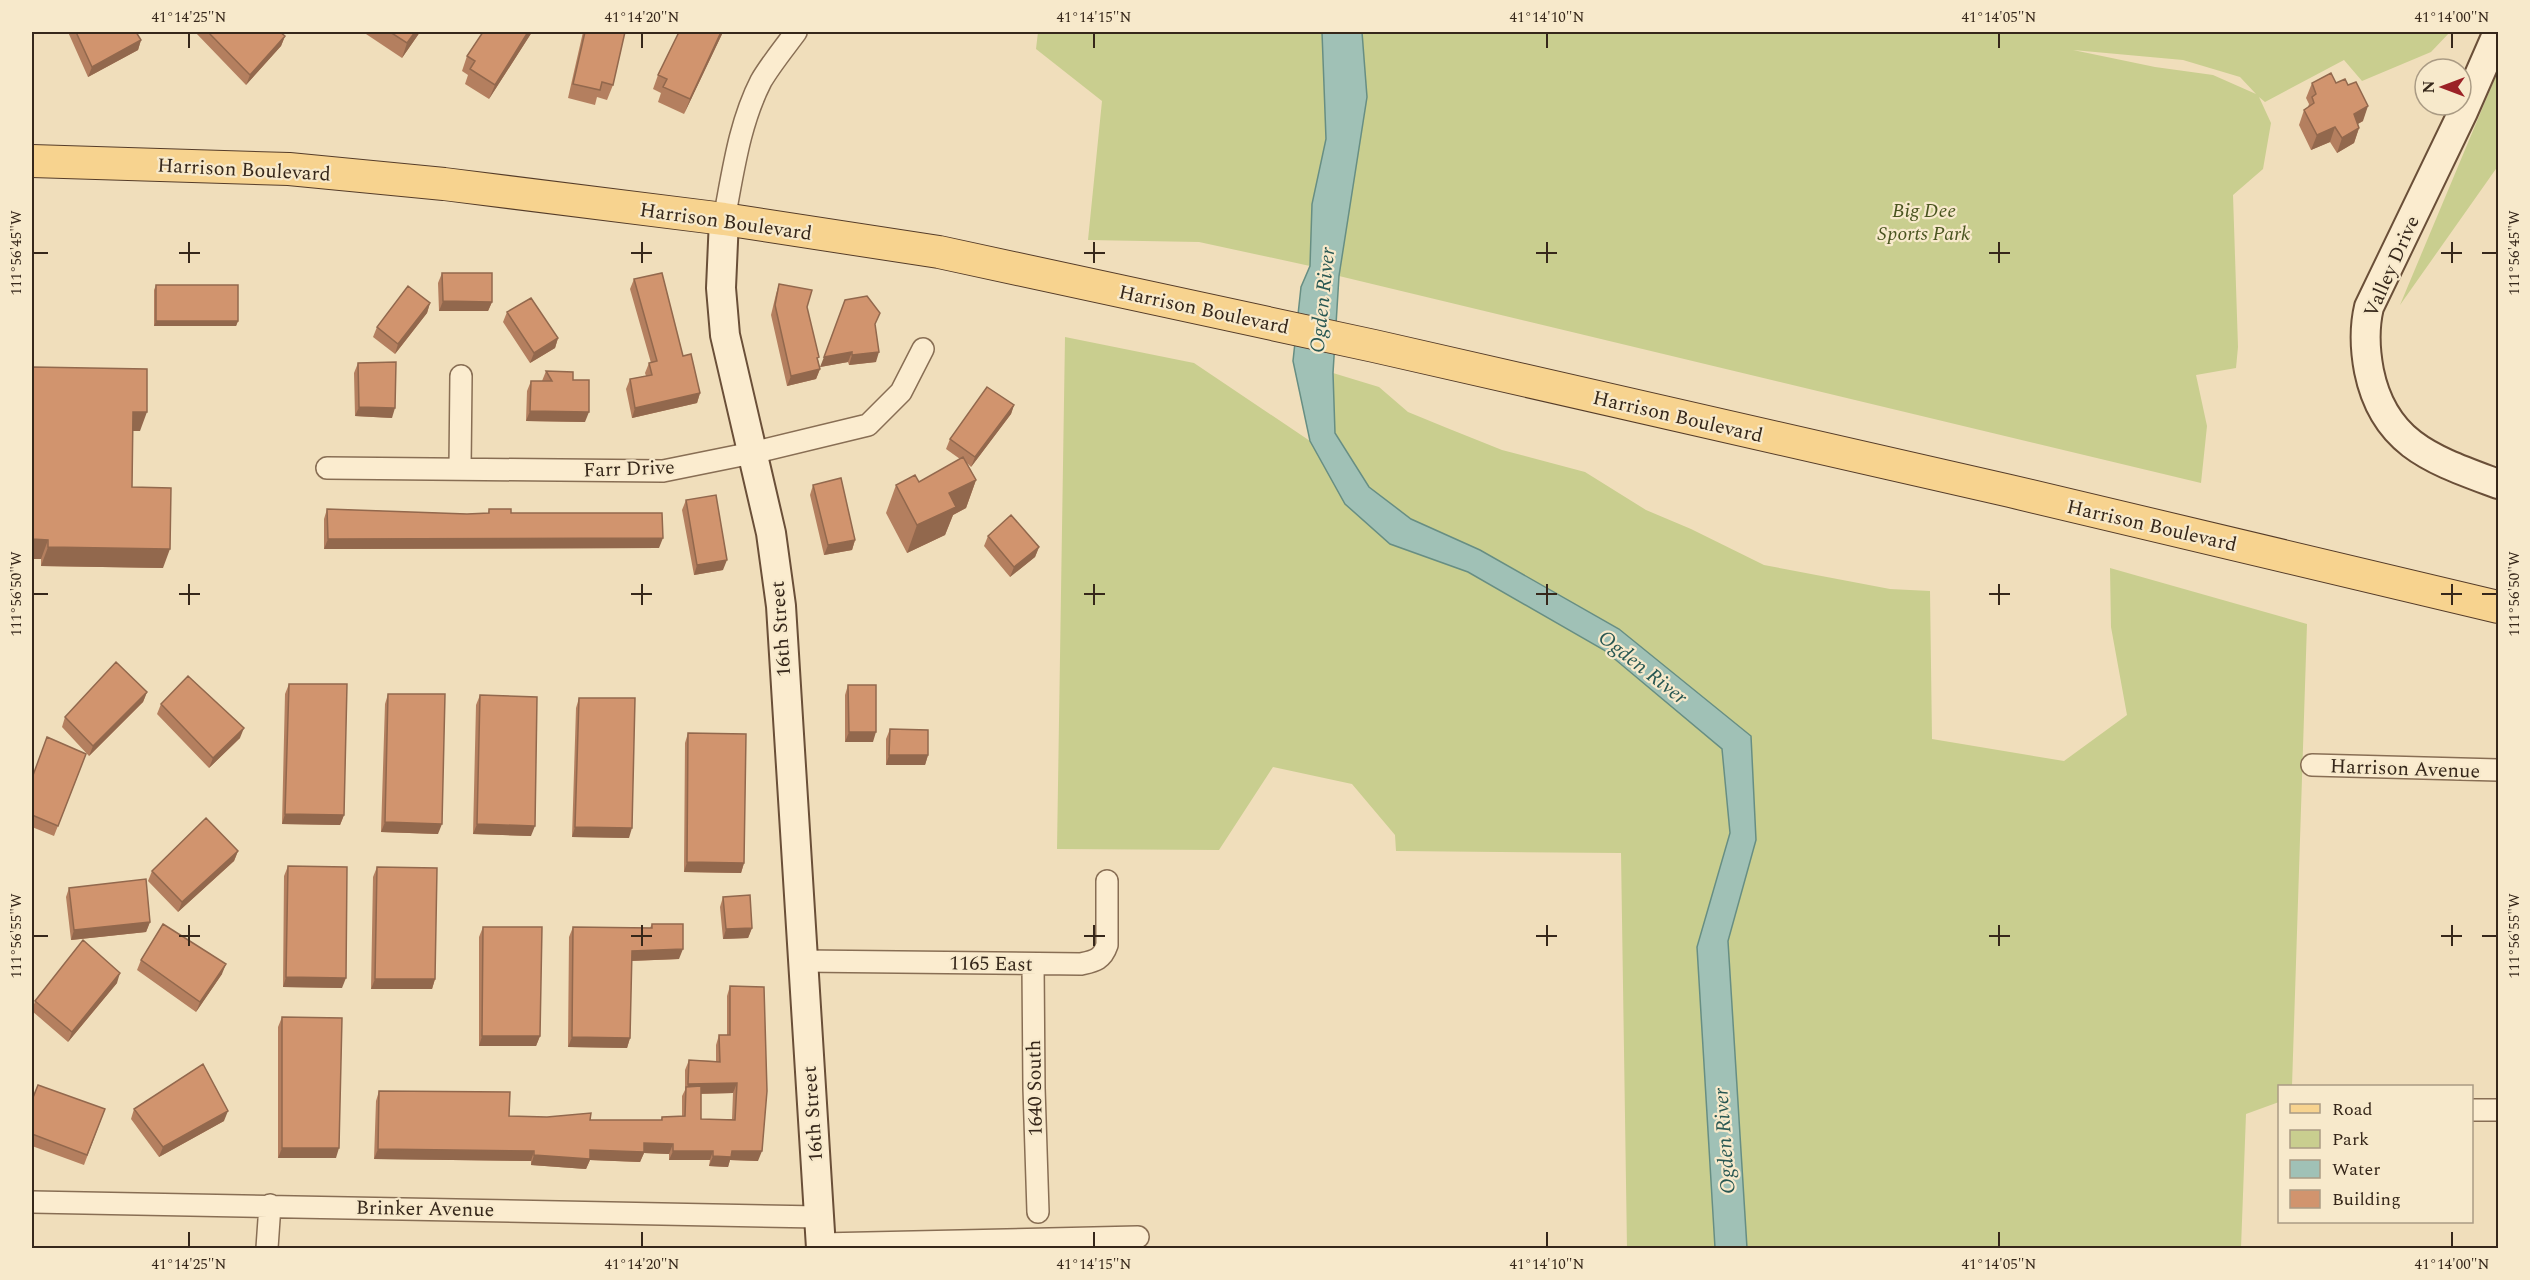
<svg xmlns="http://www.w3.org/2000/svg" width="2530" height="1280" font-family="Spectral,serif">
<style>
.green{fill:#c9ce8f;fill-rule:evenodd}
.water{fill:#a0c1b6;stroke:#678e83;stroke-width:1.5}
.lines{fill:none;stroke-linecap:round;stroke-linejoin:round}
.street-casing{stroke:#886e54;stroke-width:24}
.secondary-casing{stroke:#6a4f38;stroke-width:32}
.primary-casing{stroke:#553c29;stroke-width:34}
.street{stroke:#fbeccf;stroke-width:21}
.secondary{stroke:#fbeccf;stroke-width:28}
.primary{stroke:#f7d38f;stroke-width:32}
.wall{fill:#b47f5f;fill-rule:evenodd}
.shaded-wall{fill:#92684d}
.building{fill:#d1946e;stroke:#92684d;stroke-width:1.5}
.ticks{fill:none;stroke:#36271a;stroke-width:2}
.labels{text-anchor:middle;stroke-width:4.5;stroke-linejoin:round;paint-order:stroke}
.street-label{font-size:20px;fill:#36271a;stroke:#f7e9cb}
.park-label{font-size:20px;font-style:italic;fill:#49541f;stroke:#f7e9cb}
.water-label{font-size:21px;font-style:italic;fill:#285752;stroke:#f7e9cb}
.neatline{fill:none;stroke:#36271a;stroke-width:2}
.ticks-label{font-size:15px;text-anchor:middle;fill:#36271a}
</style>
<rect width="100%" height="100%" fill="#f0debb"/>
<path class="green" d="M1038,32H1322L1326,139L1312,204L1310,266L1199,242L1088,240L1102,101L1036,49Z
M1362,32H2450L2431,52L2362,81L2344,60L2265,102L2259,97L2271,123L2263,169L2233,195L2238,347L2236,368L2196,375L2207,426L2201,483L1339,276L1367,97ZM2073,50L2183,60L2240,77L2256,94L2213,75L2155,67Z
M2498,71V166L2400,305Z
M1065,337L1194,363L1310,441L1345,504L1390,544L1468,572L1604,650L1722,749L1730,833L1697,947L1715,1248H1627L1621,853L1396,851L1395,835L1352,784L1273,767L1219,850L1057,849Z
M1333,373L1379,387L1408,412L1447,428L1502,450L1585,472L1646,510L1691,529L1764,565L1890,589L1930,591L1932,739L2064,761L2127,715L2111,627L2110,568L2307,624L2292,1086H2280L2279,1102L2246,1114L2241,1248H1747L1728,941L1756,840L1751,736L1619,629L1480,550L1411,519L1369,487L1335,432Z"/>
<path class="water" d="M1322,32H1362L1367,97L1339,276L1333,373L1335,433L1369,487L1411,519L1480,550L1619,629L1751,736L1756,840L1728,941L1747,1248H1715L1697,947L1730,833L1722,749L1604,650L1468,572L1390,544L1345,504L1310,441L1293,361L1301,287L1310,266L1312,204L1326,139Z"/>
<g class="lines">
<g class="street-casing">
<path id="street" d="M724,219C733,173 739,124 761,81C771,64 785,47 796,32
M327,468L663,471L752,453L868,425L901,392L923,349
M460,468L461,376
M2312,765L2498,770
M802,961L1081,964C1094,961 1102,960 1107,945V881
M1033,964L1034,1088L1038,1212
M2472,1110H2498
M32,1202L819,1217
M821,1244L1138,1237
M267,1248L270,1205"/>
</g>
<g class="secondary-casing">
<path id="secondary" d="M2498,32L2463,112L2369,307C2364,328 2365,350 2369,371C2384,445 2434,460 2498,484
M724,219L721,288L725,335L771,533L781,606L821,1248"/>
</g>
<g class="primary-casing">
<path id="primary" d="M32,161L289,169L444,184L724,219L939,252L1374,346L2010,491L2498,607"/>
</g>
<use href="#street" class="street"/>
<use href="#secondary" class="secondary"/>
<use href="#primary" class="primary"/>
</g>
<path class="wall" d="M68,32H136L141,40L138,50L88,77Z
M195,32H280L285,36L281,46L246,85Z
M363,32H420L402,58Z
M483,32H532L489,99L465,84L468,75L462,71L467,56Z
M583,32H625L613,85L607,100L597,97L595,105L568,98Z
M679,32H723L684,114L658,102L661,93L653,89L658,75Z
M2312,83H2336L2348,85L2363,121L2358,124L2359,128L2354,143L2337,153L2330,142L2311,150L2299,125L2304,110L2308,107L2309,104L2306,98Z
M442,273L492,302L488,311H439L438,283Z
M634,279L683,356L700,393L697,403L632,418L626,389L630,379L646,376L645,373L649,363H651L630,289Z
M779,284L807,307L820,369L816,379L787,386L771,315L776,294Z
M156,285L238,321L236,326H154V290Z
M430,303L427,313L395,354L373,337L377,327Z
M507,312L558,338L555,348L530,363L503,322Z
M876,325V362L849,365L848,362L820,367Z
M358,363L392,418L355,416L354,373Z
M32,367L140,431H133L132,487L163,568L41,566V559H32Z
M546,371L573,380L585,422L526,421L527,391L531,381H542Z
M1014,405L1011,414L971,467L967,463L976,480L966,508L953,515L945,535L907,553L886,513L896,485L919,482L960,459L946,449L950,439Z
M813,485L855,540L852,550L824,555L810,495Z
M686,500L723,570L694,575L682,510Z
M327,509L467,514L488,513L489,509L511,513L659,548L324,549V519Z
M988,536L1039,547L1035,557L1010,577L984,546Z
M289,684L344,815L340,825L282,824L285,694Z
M848,685L873,742H845V695Z
M147,692L143,702L89,756L62,727L65,717Z
M388,694L438,834L381,832L385,704Z
M480,695L531,836L473,834L476,705Z
M579,698L629,838L572,837L576,708Z
M161,704L240,738L209,768L157,714Z
M890,729L928,755L925,765H886V739Z
M688,733L744,863L741,873L684,872L685,743Z
M86,754L54,836L32,827V778Z
M238,851L234,861L178,912L148,881L152,871Z
M288,866L342,988L283,987L284,876Z
M377,867L435,979L432,989H371L373,877Z
M69,888L150,922L146,932L71,940L66,897Z
M723,897L752,928L748,938L723,939L720,907Z
M652,924L679,959L631,961L630,1038L627,1048L568,1047L569,937L573,927L650,928Z
M483,927L540,1036L536,1046H479V937Z
M141,960L222,974L196,1012L137,970Z
M117,983L68,1042L32,1011L35,1001Z
M730,986L758,1161L730,1160L728,1167L709,1166L710,1160H669V1154L644,1153L640,1162L590,1160L586,1169L531,1165V1161L374,1159L376,1101L379,1091L509,1116L590,1120H661L662,1117L682,1116V1096L685,1090V1070L689,1060L716,1061V1045L719,1035H727V996ZM733,1093L732,1119H701V1094Z
M282,1017L336,1158H278V1027Z
M32,1100L105,1109L84,1165L32,1146Z
M134,1109L224,1121L159,1157L131,1119Z"/>
<path class="shaded-wall" d="M415,32H420L402,58L407,43Z
M528,32H532L489,99L495,85Z
M721,32H723L684,114L690,99Z
M285,36L281,46L246,85L250,75Z
M141,40L138,50L88,77L92,67Z
M2368,106L2363,121L2348,129L2354,114Z
M2335,127L2330,142L2311,150L2317,135Z
M2359,128L2354,143L2337,153L2342,138Z
M443,301L492,302L488,311H439Z
M430,303L427,313L395,354L398,344Z
M156,321H238L236,326H154Z
M558,338L555,348L530,363L534,353Z
M852,352L848,362L820,367L824,357Z
M879,352L876,362L849,365L852,355Z
M820,369L816,379L787,386L791,376Z
M700,393L697,403L632,418L635,408Z
M1014,405L1011,414L971,467L975,457Z
M359,407L395,408L392,418L355,416Z
M530,411L589,412L585,422L526,421Z
M133,412H147L140,431H126Z
M976,480L966,508L953,515L945,535L907,553L917,525L949,493Z
M663,538L659,548L324,549L328,539Z
M32,539L48,540L41,559H32Z
M855,540L852,550L824,555L828,545Z
M48,547L170,549L163,568L41,566Z
M1039,547L1035,557L1010,577L1014,567Z
M727,560L723,570L694,575L697,565Z
M147,692L143,702L89,756L93,746Z
M244,728L240,738L209,768L213,758Z
M849,732H876L873,742H845Z
M889,755H928L925,765H886Z
M285,814L344,815L340,825L282,824Z
M385,822L442,824L438,834L381,832Z
M477,824L535,826L531,836L473,834Z
M575,827L632,828L629,838L572,837Z
M238,851L234,861L178,912L182,902Z
M687,862L744,863L741,873L684,872Z
M150,922L146,932L71,940L74,930Z
M752,928L748,938L723,939L726,929Z
M683,949L679,959L628,961L632,951Z
M226,964L222,974L196,1012L200,1002Z
M120,973L117,983L68,1042L72,1032Z
M286,977L346,978L342,988L283,987Z
M375,979H435L432,989H371Z
M482,1036H540L536,1046H479Z
M572,1037L630,1038L627,1048L568,1047Z
M737,1083L733,1093L686,1094L688,1084Z
M228,1111L224,1121L159,1157L163,1147Z
M644,1143L673,1144L669,1154L644,1153L640,1162L590,1160L586,1169L531,1165L534,1155L590,1150Z
M282,1148H339L336,1158H278Z
M378,1149L534,1151L531,1161L374,1159Z
M673,1151H713L710,1160H669Z
M732,1151H762L758,1161L730,1160L728,1167L709,1166L713,1156Z"/>
<path class="building" d="M76,32H136L141,40L92,67Z
M208,32H280L285,36L250,75Z
M390,32H415L407,43Z
M483,32H528L495,85L470,69L475,61L467,56Z
M585,32H625L613,85L602,82L600,90L573,84Z
M679,32H721L690,99L663,87L667,79L658,75Z
M2331,73L2336,83L2345,79L2348,85L2356,82L2368,106L2354,114L2359,128L2342,138L2335,127L2317,135L2304,110L2314,103L2312,97L2316,94L2312,83Z
M442,273H492V302L443,301Z
M662,273L683,356L691,354L700,393L635,408L630,379L652,375L649,363L657,361L634,279Z
M779,284L812,290L807,307L819,357L817,358L820,369L791,376L775,305Z
M156,285H238V321H156Z
M408,286L430,303L398,344L377,327Z
M867,296L880,313L875,324L879,352L852,355V352L824,357L845,300Z
M531,298L558,338L534,353L507,312Z
M396,362L395,408L359,407L358,363Z
M32,367L147,369V412H133L132,487L171,488L170,549L48,547V540L32,539Z
M546,371L573,372V380H589V412L530,411L531,381H552Z
M987,387L1014,405L975,457L950,439Z
M963,457L976,480L949,493L956,507L917,525L896,485L915,475L919,482Z
M841,478L855,540L828,545L813,485Z
M716,495L727,560L697,565L686,500Z
M327,509L467,514L489,513V509H511V513H662L663,538L328,539Z
M1011,515L1039,547L1014,567L988,536Z
M116,662L147,692L93,746L65,717Z
M188,676L244,728L213,758L161,704Z
M289,684H347L344,815L285,814Z
M848,685H876V732H849Z
M388,694H445L442,824L385,822Z
M480,695L537,697L535,826L477,824Z
M579,698H635L632,828L575,827Z
M890,729L928,730V755H889Z
M688,733L746,734L744,863L687,862Z
M47,737L86,754L58,826L32,815V778Z
M206,818L238,851L182,902L152,871Z
M288,866L347,867L346,978L286,977Z
M377,867L437,868L435,979H375Z
M146,879L150,922L74,930L69,888Z
M750,895L752,928L726,929L723,897Z
M163,924L226,964L200,1002L141,960Z
M652,924H683V949L632,951L630,1038L572,1037L573,927L652,928Z
M483,927H542L540,1036H482Z
M83,940L120,973L72,1032L35,1001Z
M730,986L764,987L767,1091L762,1151H732L731,1157L713,1156V1151H673V1144L644,1143V1152L590,1150V1159L534,1155V1151L378,1149L379,1091L510,1092L509,1116L547,1117L591,1113L590,1120H662V1117L685,1116L686,1087L701,1086V1119L735,1120L737,1083L688,1084L689,1060L720,1062L719,1035H730Z
M282,1017L342,1018L339,1148H282Z
M203,1064L228,1111L163,1147L134,1109Z
M38,1085L105,1109L87,1155L32,1134V1100Z"/>
<path class="ticks" d="M189,33V48M642,33V48M1094,33V48M1547,33V48M1999,33V48M2452,33V48M189,242V263M642,242V263M1094,242V263M1547,242V263M1999,242V263M2452,242V263M33,253H48M179,253H200M631,253H652M1084,253H1105M1536,253H1557M1989,253H2010M2441,253H2462M2482,253H2497M189,584V605M642,584V605M1094,584V605M1547,584V605M1999,584V605M2452,584V605M33,594H48M179,594H200M631,594H652M1084,594H1105M1536,594H1557M1989,594H2010M2441,594H2462M2482,594H2497M189,925V946M642,925V946M1094,925V946M1547,925V946M1999,925V946M2452,925V946M33,936H48M179,936H200M631,936H652M1084,936H1105M1536,936H1557M1989,936H2010M2441,936H2462M2482,936H2497M189,1232V1247M642,1232V1247M1094,1232V1247M1547,1232V1247M1999,1232V1247M2452,1232V1247"/>
<g class="labels">
<g class="street-label">
<text transform="translate(244 169) rotate(3)" y="7">Harrison Boulevard</text>
<text transform="translate(726 221) rotate(8)" y="7">Harrison Boulevard</text>
<text transform="translate(2391 266) rotate(-66)" y="7">Valley Drive</text>
<text transform="translate(1204 309) rotate(12)" y="7">Harrison Boulevard</text>
<text transform="translate(1678 416) rotate(13)" y="7">Harrison Boulevard</text>
<text transform="translate(629 468) rotate(-2)" y="7">Farr Drive</text>
<text transform="translate(2152 525) rotate(13)" y="7">Harrison Boulevard</text>
<text transform="translate(780 629) rotate(-94)" y="7">16th Street</text>
<text transform="translate(2405 768) rotate(2)" y="7">Harrison Avenue</text>
<text transform="translate(991 963) rotate(1)" y="7">1165 East</text>
<text transform="translate(1034 1088) rotate(-91)" y="7">1640 South</text>
<text transform="translate(812 1114) rotate(-94)" y="7">16th Street</text>
<text transform="translate(425 1208) rotate(1)" y="7">Brinker Avenue</text>
</g>
<g class="park-label">
<text x="1924" y="217">Big Dee<tspan x="1924" dy="23">Sports Park</tspan></text>
</g>
<g class="water-label">
<text transform="translate(1322 300) rotate(-84)" y="7">Ogden River</text>
<text transform="translate(1643 667) rotate(38)" y="7">Ogden River</text>
<text transform="translate(1724 1141) rotate(-94)" y="7">Ogden River</text>
</g>
</g>
<rect width="2530" height="1280" fill="none" stroke="#f7e9cb" stroke-width="66"/>
<rect x="2278" y="1085" width="195" height="138" fill="#f7e9cb" stroke="#aa9b84" stroke-width="1.5"/>
<rect x="2290" y="1104" width="30" height="9" fill="#f7d38f" stroke="#aa9b84" stroke-width="1.5"/>
<text x="2332" y="1115" font-size="18" fill="#36271a">Road</text>
<rect x="2290" y="1130" width="30" height="18" fill="#c9ce8f" stroke="#aa9b84" stroke-width="1.5"/>
<text x="2332" y="1145" font-size="18" fill="#36271a">Park</text>
<rect x="2290" y="1160" width="30" height="18" fill="#a0c1b6" stroke="#aa9b84" stroke-width="1.5"/>
<text x="2332" y="1175" font-size="18" fill="#36271a">Water</text>
<rect x="2290" y="1190" width="30" height="18" fill="#d1946e" stroke="#aa9b84" stroke-width="1.5"/>
<text x="2332" y="1205" font-size="18" fill="#36271a">Building</text>
<g transform="translate(2443 87) rotate(270)"><circle r="28" fill="#f7e9cb" stroke="#aa9b84" stroke-width="1.5"/>
<path d="M0-4.5L10 22L0 15L-10 22Z" fill="#9b2126"/>
<text y="-9" font-size="16" font-weight="bold" text-anchor="middle" fill="#36271a">N</text>
</g>
<rect x="33" y="33" width="2464" height="1214" class="neatline"/>
<g class="ticks-label">
<text x="189" y="22">41°14'25"N</text>
<text x="642" y="22">41°14'20"N</text>
<text x="1094" y="22">41°14'15"N</text>
<text x="1547" y="22">41°14'10"N</text>
<text x="1999" y="22">41°14'05"N</text>
<text x="2452" y="22">41°14'00"N</text>
<text transform="translate(2514 253) rotate(-90)" y="5">111°56'45"W</text>
<text transform="translate(16 253) rotate(-90)" y="5">111°56'45"W</text>
<text transform="translate(2514 594) rotate(-90)" y="5">111°56'50"W</text>
<text transform="translate(16 594) rotate(-90)" y="5">111°56'50"W</text>
<text transform="translate(2514 936) rotate(-90)" y="5">111°56'55"W</text>
<text transform="translate(16 936) rotate(-90)" y="5">111°56'55"W</text>
<text x="189" y="1269">41°14'25"N</text>
<text x="642" y="1269">41°14'20"N</text>
<text x="1094" y="1269">41°14'15"N</text>
<text x="1547" y="1269">41°14'10"N</text>
<text x="1999" y="1269">41°14'05"N</text>
<text x="2452" y="1269">41°14'00"N</text>
</g>
</svg>
